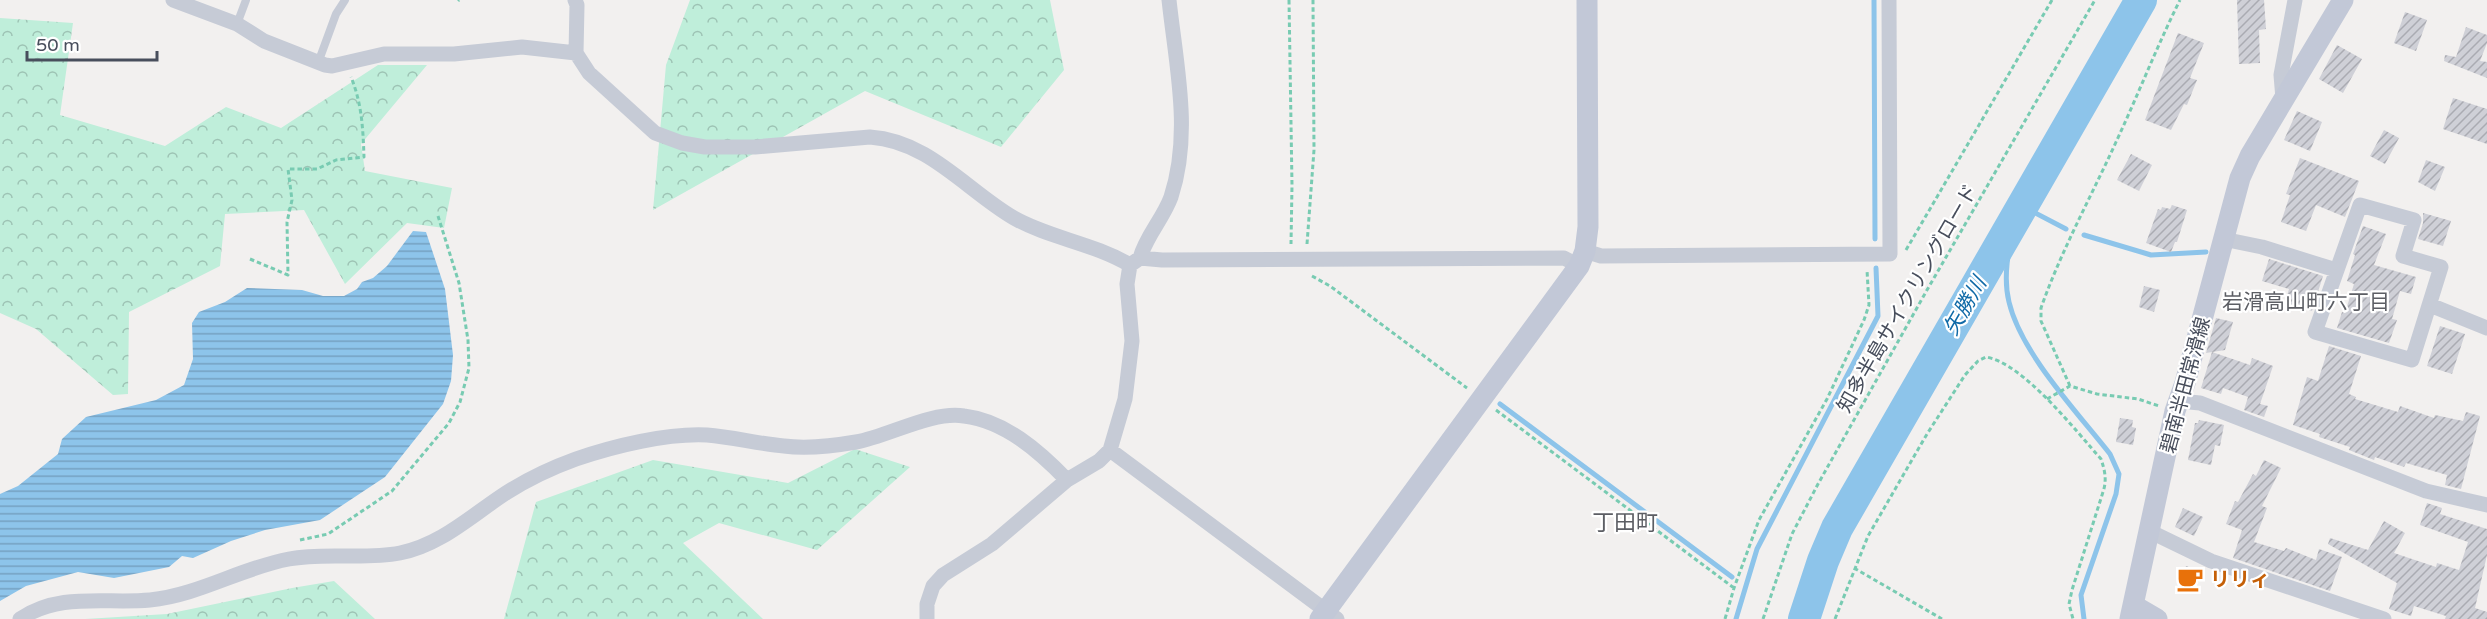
<svg xmlns="http://www.w3.org/2000/svg" width="2487" height="619" font-family="'Varela Round','Noto Sans JP',sans-serif">
<style>
.forest{fill:url(#forest-crowns)}
.water{fill:url(#water-rules)}
.lines{fill:none;stroke-linecap:round;stroke-linejoin:round}
.stream{stroke:#8dc4ea;stroke-width:5}
.river{stroke:#8dc4ea;stroke-width:32}
.building{fill:url(#building-hatch)}
.path{stroke:#78cbb2;stroke-width:3;stroke-dasharray:4.5 3;stroke-linecap:butt}
.lane{stroke:#c6cbd6;stroke-width:8}
.street{stroke:#c6cbd6;stroke-width:15}
.secondary{stroke:#c2c8d7;stroke-width:21}
.labels{text-anchor:middle;stroke-width:4.5;stroke-linejoin:round;paint-order:stroke}
.street-label{font-size:20px;fill:#484e5c;stroke:#fff}
.food-label{font-size:20px;font-weight:bold;fill:#c56008;stroke:#fff;text-anchor:start}
.neighbourhood-label{font-size:21px;fill:#5c5e64;stroke:#fff}
.water-label{font-size:21px;font-style:italic;fill:#106aa7;stroke:#fff}
.quarter-label{font-size:22px;fill:#5c5e64;stroke:#fff}
</style>
<defs>
<pattern id="forest-crowns" width="20" height="18" patternUnits="userSpaceOnUse" patternTransform="scale(1.5)"><rect width="20" height="18" fill="#bfeeda"/><path d="M2 6a3 3 0 1 1 6 0M12 15a3 3 0 1 1 6 0" fill="none" stroke="#9dc3b4"/></pattern>
<pattern id="water-rules" width="6" height="5" patternUnits="userSpaceOnUse" patternTransform="scale(1.5)"><rect width="6" height="5" fill="#8dc4ea"/><path d="M0 2.5h6" fill="none" stroke="#75a1c1"/></pattern>
<pattern id="building-hatch" width="6" height="6" patternUnits="userSpaceOnUse" patternTransform="scale(1.5)"><rect width="6" height="6" fill="#cfd0d7"/><path d="M-1 1l2-2M0 6l6-6M5 7l2-2" fill="none" stroke="#aaabb2"/></pattern>
</defs>
<rect width="100%" height="100%" fill="#f2f0ef"/>
<path class="forest" d="M690,0H1050L1064,70L1001,147L865,91L653,210L666,65Z
M0,18L73,23L60,115L165,146L226,107L281,128L378,65H427L361,144L365,171L452,188L444,228L407,223L345,284L304,210L225,214L220,266L129,312L128,394L113,395L36,329L0,313Z
M855,449L910,467L817,550L719,523L683,543L763,619H504L536,502L653,460L788,483Z
M334,581L375,619H85L167,614L292,588Z"/>
<path class="water" d="M413,231L426,232L445,289L453,355L451,381L443,404L385,477L320,520L265,530L231,541L193,558L182,556L169,567L114,578L78,572L26,586L0,601V494L18,486L58,454L62,439L86,417L156,400L184,385L193,359L192,323L199,312L225,302L247,288L302,290L323,296H344L357,289L362,282L373,278L387,266Z"/>
<g class="lines">
<path class="stream" d="M1874,0L1875,239
M2022,206L2066,229
M2016,216C2010,244 2002,274 2009,302C2021,353 2077,412 2110,454L2119,474L2116,494L2081,595L2084,619
M2084,235L2151,255L2206,252
M1500,404L1732,577
M1736,619L1757,549L1878,316L1876,268"/>
<path class="river" d="M1804,619L1823,561L1837,528L2141,0"/>
</g>
<path class="building" d="M2237,0H2264L2266,29L2259,30L2260,63L2239,64Z
M2405,12L2427,20L2416,51L2394,43Z
M2466,27L2487,35V43L2480,61L2487,62V78L2444,61L2445,55L2456,57Z
M2178,33L2204,43L2190,78L2197,80L2187,105L2184,104L2171,130L2145,120Z
M2337,45L2362,59L2343,93L2319,79Z
M2453,98L2487,109V144L2443,129Z
M2297,111L2322,122L2310,151L2284,140Z
M2384,130L2399,138L2385,164L2370,156Z
M2131,154L2152,165L2139,191L2117,180Z
M2300,158L2359,181L2345,217L2316,205L2306,231L2281,222L2290,195L2286,194Z
M2426,160L2445,167L2435,191L2418,182Z
M2172,205L2187,210L2177,242H2175L2171,252L2146,243L2158,209L2161,210L2162,207L2170,209Z
M2423,213L2451,221L2443,246L2418,239L2423,223Z
M2363,226L2386,234L2374,265L2416,277L2411,294L2400,291L2392,319L2397,320L2389,343L2337,328L2342,312L2345,313L2354,284L2347,281L2355,255L2353,254Z
M2269,259L2323,276L2312,311L2285,303L2289,289L2262,281Z
M2144,286L2160,290L2154,312L2139,307Z
M2216,318L2233,322L2225,350L2206,353Z
M2440,326L2465,334L2452,374L2427,366Z
M2329,346L2361,356L2349,394L2356,397L2355,399L2398,412L2400,406L2434,418L2435,415L2463,421L2466,412L2480,416L2461,489L2445,485L2447,475L2406,463L2404,467L2375,457L2374,460L2349,450L2350,447L2319,437L2320,434L2293,425L2307,377L2318,381Z
M2212,352L2250,365L2252,358L2273,366L2260,404L2268,406L2264,417L2244,410L2248,397L2223,388L2221,394L2201,388Z
M2120,418L2133,420L2132,427L2136,428L2133,445L2116,442Z
M2199,420L2224,425L2220,446L2215,445L2211,465L2188,460L2195,423H2198Z
M2264,460L2281,468L2262,506L2267,508L2254,542L2284,551L2286,548L2316,560L2319,549L2342,557L2330,591L2233,558L2242,530L2226,524L2235,501L2238,502L2253,474L2256,476Z
M2427,503L2442,508L2440,514L2487,529V555L2475,608L2487,612V619H2445L2446,616L2414,606L2411,616L2389,609L2397,583L2328,544L2330,538L2368,550L2384,521L2405,533L2394,553L2436,567L2437,563L2459,570L2468,542L2420,525Z
M2183,508L2203,517L2194,536L2175,527Z
M2186,566L2202,572L2194,593L2178,586Z"/>
<g class="lines">
<path class="path" d="M1289,0L1292,185L1291,244
M458,1L459,0
M1307,244L1314,150L1313,0
M1906,250L2052,0
M250,259L288,275L287,222L292,200L288,169H317L336,160L364,157C363,129 362,104 351,77
M1312,276L1330,286L1467,388
M2070,386L2041,321V308C2061,251 2091,197 2116,142C2138,95 2157,46 2180,0
M2047,399L2070,386L2097,394L2138,399L2159,406
M1496,410L1734,588
M300,540L328,534L392,491L449,423L460,402L469,368L468,340L459,283L438,216
M1854,568L1942,619
M1725,619L1734,588L1759,520L1827,399L1864,320L1869,305L1867,270
M1763,619L1792,534L1818,484L1927,290L2095,0
M1835,619L1868,536L1927,434L1965,375L1978,361L1986,357C2023,363 2076,431 2101,459C2105,471 2107,480 2103,492L2072,590L2069,604L2073,619"/>
<path class="lane" d="M237,24L246,0
M318,63L336,14L345,0"/>
<path class="street" d="M173,0L237,24L264,41L325,65L332,66L384,54H454L522,47L576,53
M575,0L577,5L576,53L589,73L655,133L682,143L705,147H755L870,137C929,141 966,190 1014,218C1049,238 1093,243 1130,265
M2283,99L2281,75L2295,0
M2360,205L2414,220L2403,256L2441,267L2412,360L2315,332Z
M2223,239L2262,247L2336,270
M1585,251L1601,256L1890,254L1889,0
M1140,258C1146,236 1163,219 1171,197C1192,133 1176,65 1169,0
M2430,305L2487,328
M2179,401L2200,403L2426,491L2487,505
M1110,450L1337,619
M2149,531L2211,561L2384,619
M20,619C60,592 105,604 150,600C199,595 241,568 289,559C325,552 363,560 400,553C441,545 472,515 506,493C528,479 551,468 576,459C614,446 667,433 707,435C733,437 759,444 784,446C808,449 833,446 856,442C889,436 931,411 964,416C1005,421 1039,451 1067,480
M927,619V604L933,586L943,575L992,544L1067,480L1099,461L1110,450L1125,399L1132,341L1127,284L1130,265L1140,258L1162,260L1564,258L1579,266"/>
<path class="secondary" d="M2133,605L2157,619
M1320,619L1579,266L1585,251L1588,227L1587,0
M2130,619L2175,411L2185,383L2240,178L2250,156L2343,0"/>
</g>
<defs>
<g id="cafe-bare" transform="scale(2.07)"><path d="M-5.5-4.5H6V0H3Q3 3.5 0 3.5H-2.5Q-5.5 3.5-5.5 0ZM3-3.2v2h1.7v-2ZM-6 4.5H4V6H-6Z" fill="#e8710a" stroke="#fff" stroke-width="2.5" paint-order="stroke"/></g>
</defs>
<g fill-rule="evenodd">
<use href="#cafe-bare" x="2190" y="579"/>
</g>
<g class="labels">
<g class="street-label">
<text transform="translate(1907 298) rotate(-60)" y="7">知多半島サイクリングロード</text>
<text transform="translate(2185 385) rotate(-75)" y="7">碧南半田常滑線</text>
</g>
<g class="food-label">
<text x="2210" y="586">リリィ</text>
</g>
<g class="neighbourhood-label">
<text x="2306" y="309">岩滑高山町六丁目</text>
</g>
<g class="water-label">
<text transform="translate(1965 306) rotate(-60)" y="7">矢勝川</text>
</g>
<g class="quarter-label">
<text x="1625" y="530">丁田町</text>
</g>
</g>
<path d="M27 51v9h130v-9" fill="none" stroke="#484e5c" stroke-width="3"/>
<text x="36" y="51" font-size="18" fill="#484e5c" stroke="#ffffff" stroke-width="4.5" paint-order="stroke">50 m</text>
</svg>
